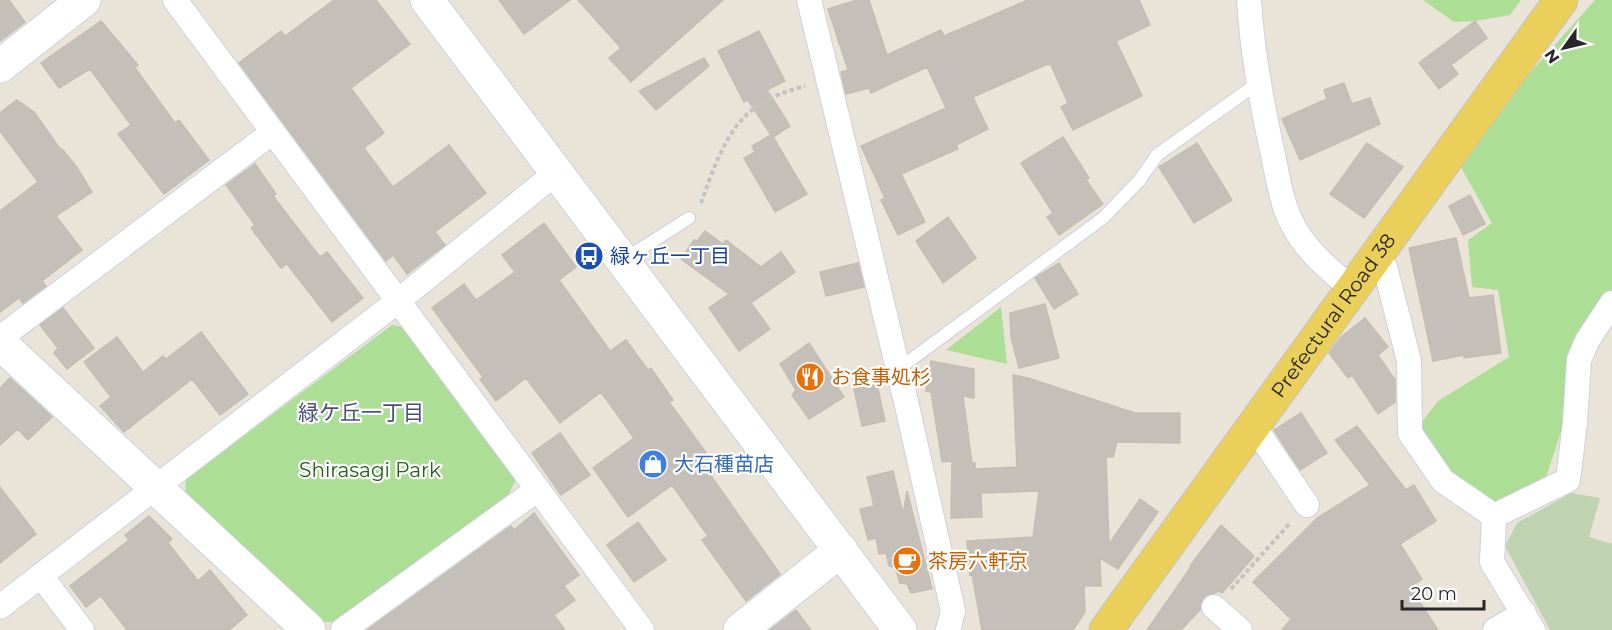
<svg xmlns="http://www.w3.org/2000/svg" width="1612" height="630" font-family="Montserrat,'Noto Sans JP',sans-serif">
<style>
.green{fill:#acdf95}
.cemetery{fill:#bfd3b0}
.building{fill:#c4bfb8;stroke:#c4beb2;stroke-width:1.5}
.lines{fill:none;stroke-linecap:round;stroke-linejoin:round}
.lane-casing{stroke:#ced0e0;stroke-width:14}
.street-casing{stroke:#ced0e0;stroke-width:26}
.secondary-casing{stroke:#ced0e0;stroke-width:35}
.primary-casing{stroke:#c3c3c3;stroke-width:35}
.path{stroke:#c3c3c3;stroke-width:4;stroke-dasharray:4.5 3;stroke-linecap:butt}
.lane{stroke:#fff;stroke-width:12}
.street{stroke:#fff;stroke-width:24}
.secondary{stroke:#fff;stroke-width:33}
.primary{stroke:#ebcf5b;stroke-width:33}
.labels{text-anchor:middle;stroke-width:4.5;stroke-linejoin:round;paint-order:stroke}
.transit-label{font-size:20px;fill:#164399;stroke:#fff;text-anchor:start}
.street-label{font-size:20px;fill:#272727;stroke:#fff}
.food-label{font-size:20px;fill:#c56008;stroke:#fff;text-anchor:start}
.shop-label{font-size:20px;fill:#366cbe;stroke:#fff;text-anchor:start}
.park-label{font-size:20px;fill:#27601b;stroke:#fff}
.neighbourhood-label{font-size:21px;fill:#494f75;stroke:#fff}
</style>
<rect width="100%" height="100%" fill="#e9e3d8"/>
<path class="green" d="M1423,0H1521L1510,15L1475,21L1454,22Z
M1595,0H1612V296L1577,339L1566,365L1565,420L1546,477L1494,516L1413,434L1438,401L1509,357L1498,290L1472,287L1468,240L1492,223L1457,160L1504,102Z
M1001,307L1007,364L946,350Z
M392,325L403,327L516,479L508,496L337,622H324L185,493L186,479Z"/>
<path class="cemetery" d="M1571,493L1600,498L1589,537L1612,544V630H1550L1505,546L1517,523Z"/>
<path class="building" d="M0,0H9L25,22L0,41Z
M334,0H376L410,44L351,88L384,133L364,148L393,187L449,145L486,193L435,232L445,245L407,274L393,255L386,261L239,63L281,31L285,36Z
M499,0H570L524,34Z
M578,0H723L631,82L609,58L621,48Z
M857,0H869L887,55L941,30L944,36L1028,0H1139L1150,25L1116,41L1142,96L1073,130L1061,107L1068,103L1050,63L973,97L988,129L956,145L958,149L901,174L925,222L898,235L881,200L885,198L861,146L946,108L927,67L871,93L869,88L846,94L841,72L848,70L828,9Z
M101,21L138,65L135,68L175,123L179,120L209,160L164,194L118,134L131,125L90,69L59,88L41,63Z
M1475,21L1487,38L1451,65L1458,74L1439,89L1419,63Z
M759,31L785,81L767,90L790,126L773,137L807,194L775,212L744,158L755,152L752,146L771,135L748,100L744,102L718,51Z
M704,58L709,66L656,110L639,91Z
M1344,83L1352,104L1370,98L1380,124L1300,160L1282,119L1327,99L1324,90Z
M17,100L34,112L61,150L62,149L76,166L92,192L56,216L82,250L42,281L46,286L23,303L19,298L0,312V211L38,182L0,131V113Z
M1063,137L1089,178L1086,180L1103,204L1059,235L1047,217L1053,213L1021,163Z
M1197,143L1232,200L1194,223L1159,167Z
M1367,143L1403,167L1364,218L1330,194Z
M255,164L276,194L273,196L320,257L327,252L363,298L332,322L287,264L281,268L251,228L255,225L226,185Z
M1470,195L1485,224L1463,235L1449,206Z
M948,217L976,258L943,283L916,241Z
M544,223L576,267L559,280L610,351L626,340L648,370L651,368L673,400L669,402L710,458L702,463L780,574L746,601L702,540L708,536L672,485L628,517L593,468L634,438L601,392L560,423L526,378L496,401L480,379L483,377L432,308L464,284L476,300L515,272L502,255Z
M705,231L723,244L726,240L761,267L781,252L795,272L751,303L770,329L739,351L709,308L729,294L681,259L694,240L697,241Z
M1456,238L1469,298L1493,295L1501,353L1464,358V355L1433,361L1409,248Z
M858,263L864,287L826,296L820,272Z
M1059,263L1078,294L1054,309L1035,278Z
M1045,304L1059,358L1019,368L1011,337L1010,313Z
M63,308L94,348L67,369L54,353L58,348L40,325Z
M1365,318L1388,347L1378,355L1395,380V402L1378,414L1352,375L1348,378L1329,353L1341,337Z
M201,332L248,394L220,415L192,379L124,432L100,406L111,397L84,362L117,337L143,372L163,356L166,359Z
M809,343L844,397L809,419L792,395L796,390L780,364Z
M931,361L974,369V398L963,396L972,463H975V469L1017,467L1013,375L1028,378L1135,413H1180V443L1117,442L1113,457H1106L1109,544L1140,499L1158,512L1118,569L1100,558L1101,586H1084L1085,612L1073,630H982L972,574L970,575L967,541L1033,537L1039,491L981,493L982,517L951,518L952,461L942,462L931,392L926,391Z
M10,378L52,417L28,440L18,429L0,445V388Z
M877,384L885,421L862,426L854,389Z
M1301,413L1327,453L1300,470L1274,430Z
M1357,426L1406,490L1414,485L1436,521L1400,544L1422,579L1410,587L1438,630H1282L1291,619L1253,582L1317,518L1370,485L1335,440Z
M560,433L590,475L561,495L532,453Z
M893,471L903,514L907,491L932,589L911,593L907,584L900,583L895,567L889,566L886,553L879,554L876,538L868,540L860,509L874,506L867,477Z
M0,487L36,534L0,563Z
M534,513L579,575L564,586L575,600L554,615L565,630H367L511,526L514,530Z
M149,516L172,539L168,543L198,581L210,570L247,615L229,630H127L101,596L86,607L70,586L129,540L125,535Z
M638,522L666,560L634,582L607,545Z
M1221,525L1254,556L1222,593L1219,591L1204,597L1200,604V610L1181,630H1147L1191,567L1190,566Z
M796,610L811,630H770Z"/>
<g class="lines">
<g class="lane-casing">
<path id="lane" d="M623,260L689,218
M897,370L1103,218L1139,181L1157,155L1258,83"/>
</g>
<g class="street-casing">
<path id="street" d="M175,0L642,630
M809,0L907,406L953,611L948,630
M1249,0C1252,51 1261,100 1272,150C1278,177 1281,205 1295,229C1308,252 1331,272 1352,288
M1374,259L1385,267L1409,361L1410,433L1443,481L1494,516L1568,480L1575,422L1579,360L1587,341L1612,303
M0,338L273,132
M1253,425L1307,505
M1494,516L1492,562L1533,630
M41,576L82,630
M0,607L398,301L557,172
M1214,607L1240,630
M343,630L538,489
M1495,630L1524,613"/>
</g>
<g class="secondary-casing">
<path id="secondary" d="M427,0L900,630
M0,66L84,0
M0,343L309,630
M740,630L841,550"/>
</g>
<g class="primary-casing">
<g id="primary">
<path id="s1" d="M1106,630L1561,0"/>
</g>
</g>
<path class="path" d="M701,203C713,170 726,128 757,106C771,96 788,91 805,86
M1231,589L1290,523"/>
<use href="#lane" class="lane"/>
<use href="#street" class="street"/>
<use href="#secondary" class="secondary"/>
<use href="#primary" class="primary"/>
</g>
<defs>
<g id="bus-disc" transform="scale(1.5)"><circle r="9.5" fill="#1a4fb4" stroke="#fff"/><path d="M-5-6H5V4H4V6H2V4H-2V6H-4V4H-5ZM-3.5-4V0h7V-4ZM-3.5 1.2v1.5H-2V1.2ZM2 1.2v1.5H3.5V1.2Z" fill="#fff"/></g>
<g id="restaurant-disc" transform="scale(1.5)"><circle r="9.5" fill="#e8710a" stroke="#fff"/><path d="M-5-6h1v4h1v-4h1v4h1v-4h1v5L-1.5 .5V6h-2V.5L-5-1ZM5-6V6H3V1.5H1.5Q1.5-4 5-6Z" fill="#fff"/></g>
<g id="shop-disc" transform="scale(1.5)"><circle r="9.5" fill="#3f7fe0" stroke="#fff"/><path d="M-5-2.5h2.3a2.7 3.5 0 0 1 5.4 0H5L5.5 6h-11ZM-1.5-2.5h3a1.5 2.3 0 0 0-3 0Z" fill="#fff"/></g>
<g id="cafe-disc" transform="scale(1.5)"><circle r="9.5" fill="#e8710a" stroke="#fff"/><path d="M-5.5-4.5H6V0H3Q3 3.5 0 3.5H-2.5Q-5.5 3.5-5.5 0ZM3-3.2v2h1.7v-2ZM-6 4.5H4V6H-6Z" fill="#fff"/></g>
</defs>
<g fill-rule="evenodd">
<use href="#bus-disc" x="589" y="256"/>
<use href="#restaurant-disc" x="810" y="377"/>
<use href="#shop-disc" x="653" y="464"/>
<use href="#cafe-disc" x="907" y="561"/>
</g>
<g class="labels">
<g class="transit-label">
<text x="610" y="263">緑ヶ丘一丁目</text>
</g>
<g class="street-label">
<text dy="7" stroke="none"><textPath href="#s1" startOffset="388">Prefectural Road 38</textPath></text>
</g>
<g class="food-label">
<text x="831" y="384">お食事処杉</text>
<text x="928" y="568">茶房六軒京</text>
</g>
<g class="shop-label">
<text x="674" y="471">大石種苗店</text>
</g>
<g class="park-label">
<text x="370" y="477">Shirasagi Park</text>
</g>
<g class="neighbourhood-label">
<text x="361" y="420">緑ケ丘一丁目</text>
</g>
</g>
<g transform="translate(1564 48) rotate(236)" stroke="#ffffff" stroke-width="4.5" paint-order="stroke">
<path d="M0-4.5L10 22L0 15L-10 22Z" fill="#272727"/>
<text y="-9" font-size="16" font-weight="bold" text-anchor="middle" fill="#272727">N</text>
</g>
<path d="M1402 600v9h82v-9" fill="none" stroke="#272727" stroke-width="3"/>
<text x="1411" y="600" font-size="18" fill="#272727" stroke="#ffffff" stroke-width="4.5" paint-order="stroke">20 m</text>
</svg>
